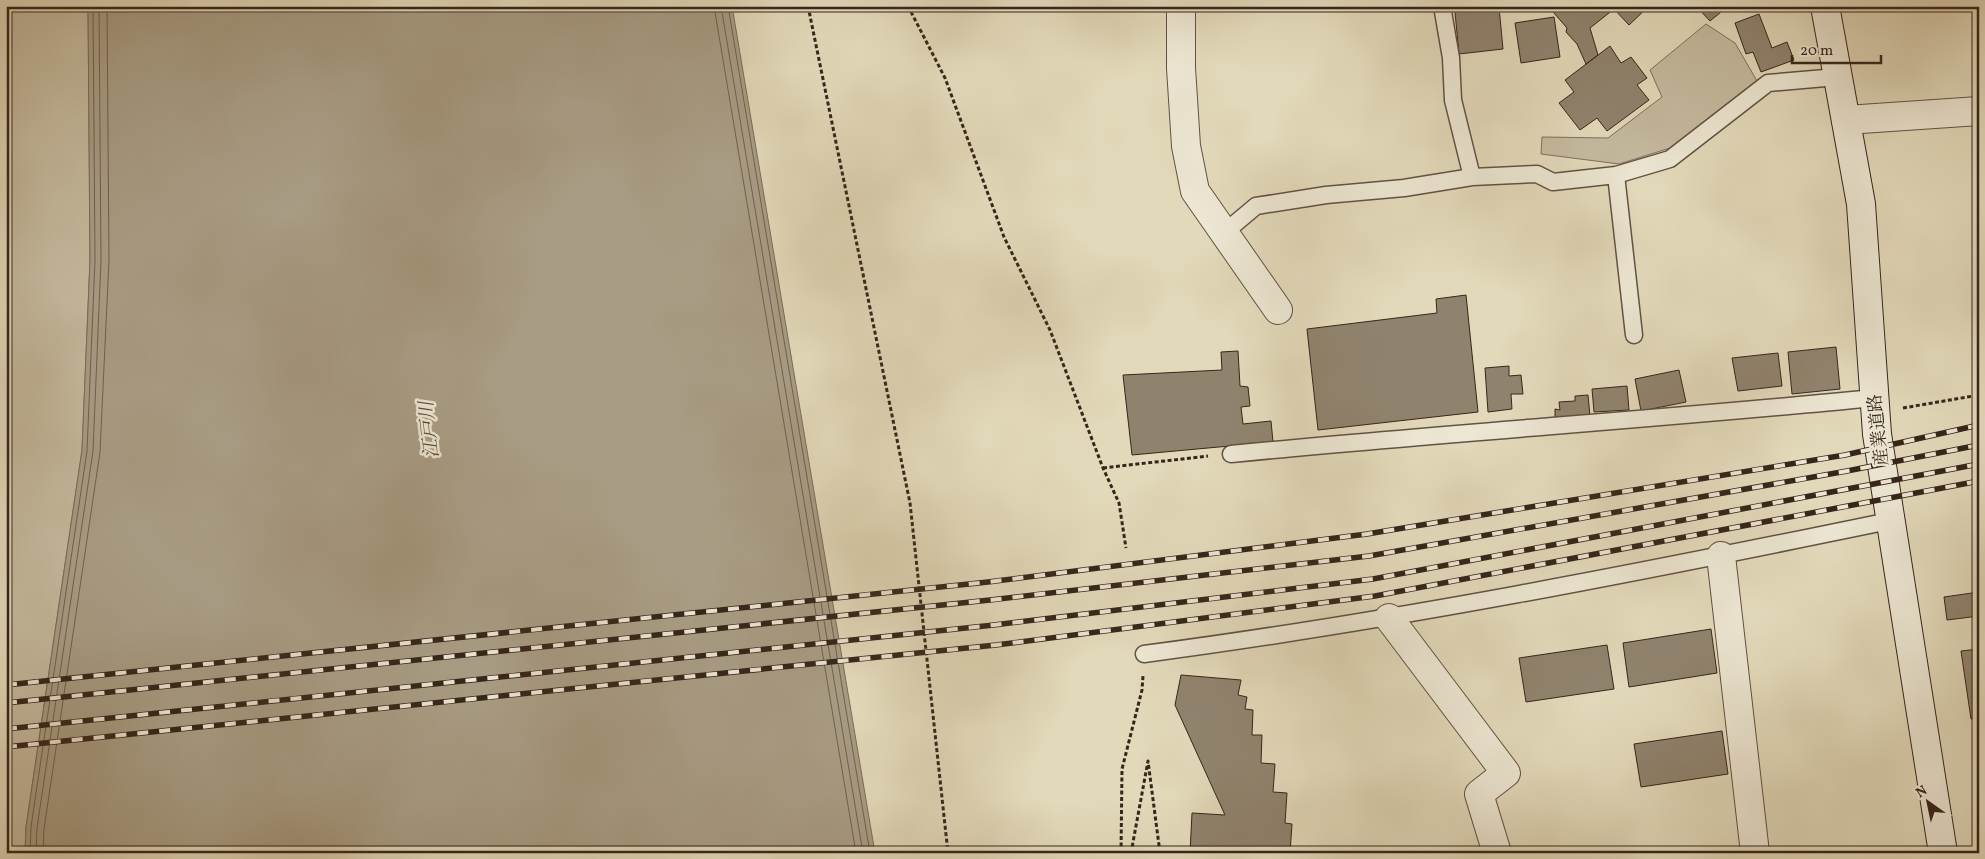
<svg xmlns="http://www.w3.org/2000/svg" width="1985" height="859" font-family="Vollkorn,'Noto Serif JP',serif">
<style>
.green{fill:#c5ba9f;stroke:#7e705d}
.water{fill:#a89c84;stroke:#7b6c5a}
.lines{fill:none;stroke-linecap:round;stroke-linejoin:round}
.shore{stroke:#706050;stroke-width:1}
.building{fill:#90836e;stroke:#37251b}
.service-casing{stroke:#625243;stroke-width:19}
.minor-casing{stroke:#625243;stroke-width:30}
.secondary-casing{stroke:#37251b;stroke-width:30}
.path{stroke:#37251b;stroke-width:3;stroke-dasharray:4 2.5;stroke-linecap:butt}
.service{stroke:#ece6d2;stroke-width:16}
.minor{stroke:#ece6d2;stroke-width:28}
.secondary{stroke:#ece6d2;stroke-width:28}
.rail-casing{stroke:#37251b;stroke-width:5.5}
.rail{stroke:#ece6d2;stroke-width:4;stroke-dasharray:11;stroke-linecap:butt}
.labels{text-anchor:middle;stroke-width:5;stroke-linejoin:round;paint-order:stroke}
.street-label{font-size:18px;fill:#37251b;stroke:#ece6d2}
.water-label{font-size:19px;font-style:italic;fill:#59493a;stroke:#ece6d2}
</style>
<rect width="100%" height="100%" fill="#e2d9ba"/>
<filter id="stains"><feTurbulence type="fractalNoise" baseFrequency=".004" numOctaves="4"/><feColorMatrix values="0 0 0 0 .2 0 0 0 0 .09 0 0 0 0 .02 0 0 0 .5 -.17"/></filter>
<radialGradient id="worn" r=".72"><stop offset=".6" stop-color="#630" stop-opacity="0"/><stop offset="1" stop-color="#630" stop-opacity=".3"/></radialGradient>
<path class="green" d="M6,6H88L90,260L82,450L26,827L25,853H6Z
M1706,24L1735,43L1757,81L1670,148L1619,164L1541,154L1542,137L1608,138L1662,97L1650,70Z"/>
<path class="water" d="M88,6H732L875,853H25L26,827L82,450L90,260Z"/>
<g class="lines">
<path class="shore" d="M714,6L856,853
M721,6L863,853
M728,6L870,853
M30,853L31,827L87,451L95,260L93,6
M36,853L37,828L93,451L101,260L99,6
M43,853L44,829L100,452L109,260L107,6"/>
</g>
<path class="building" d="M1548,6H1649L1629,25L1614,9L1590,28L1598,55L1586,64L1577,44L1566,32L1567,28Z
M1696,6H1716L1721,12L1710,21Z
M1499,7L1503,49L1459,54L1455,12Z
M1759,14L1772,48L1787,42L1794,60L1761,72L1753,52L1746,54L1735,23Z
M1554,17L1560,57L1521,63L1515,23Z
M1610,46L1621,63L1631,57L1647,78L1637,85L1649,100L1607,131L1597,118L1580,130L1559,103L1574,92L1565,80Z
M1466,295L1478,412L1318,430L1307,329L1437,313L1436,299Z
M1836,347L1840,389L1792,394L1788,352Z
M1238,351L1240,386L1248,387L1250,406L1241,407L1243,424L1271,421L1273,442L1132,455L1123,375L1222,370L1221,352Z
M1778,353L1782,386L1738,391L1732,358Z
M1509,366V376L1521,375L1523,394H1511L1512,409L1488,412L1485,368Z
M1679,370L1686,402L1641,411L1635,379Z
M1627,386L1629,410L1594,412L1592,389Z
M1588,395L1590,416L1555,419V409L1560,410L1559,402L1575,401V396Z
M1979,592V616L1947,620L1944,597Z
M1711,629L1717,673L1629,687L1623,643Z
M1607,645L1614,689L1526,702L1519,658Z
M1979,649V718L1971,719L1961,651Z
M1181,675L1241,680L1238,695L1247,697L1245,709L1253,710L1252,735H1262L1261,763L1275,764L1273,792L1287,793L1285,823L1292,824L1290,853H1190L1192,813L1225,815L1175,705Z
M1722,731L1728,774L1641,787L1634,744Z"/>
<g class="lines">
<g class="service-casing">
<path id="service" d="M1442,6L1451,58L1453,100L1472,177L1537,174L1553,182L1616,175L1634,335
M1616,175L1670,159L1768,83L1837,77
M1225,232L1256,206L1326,195L1404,188L1472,177
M1231,454C1445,433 1660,419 1874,398
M1144,654C1394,621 1642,572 1889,521"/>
</g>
<g class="minor-casing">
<path id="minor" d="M1181,6V68L1186,146L1195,191L1278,310
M1846,120L1979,111
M1721,556L1755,853
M1389,618L1506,773L1479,794L1497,853"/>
</g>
<g class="secondary-casing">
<path id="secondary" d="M1825,6L1861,204L1877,434L1943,853"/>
</g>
<path class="path" d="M808,6L910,503L948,853
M908,6L945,78L1004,237L1050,330L1103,468L1119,503L1126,548
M1903,408L1979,395
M1103,468L1208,456
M1121,853L1122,769L1142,690L1143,676
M1131,853L1148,761L1160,853"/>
<use href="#service" class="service"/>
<use href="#minor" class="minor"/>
<use href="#secondary" class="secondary"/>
<g class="rail-casing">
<path id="rail" d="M6,685L988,582L1367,534L1845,455L1979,425
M6,703L990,600L1369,556L1847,471L1979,445
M6,729L994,625L1373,579L1979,464
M6,747L996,645L1375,596L1979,481"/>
</g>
<use href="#rail" class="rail"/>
</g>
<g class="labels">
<g class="street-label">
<text transform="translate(1878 430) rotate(-96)" y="6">産業道路</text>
</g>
<g class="water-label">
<text transform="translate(428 430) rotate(-96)" y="7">江戸川</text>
</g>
</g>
<rect width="1985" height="859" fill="none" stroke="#e2d9ba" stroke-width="25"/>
<rect x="8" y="8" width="1970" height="844" fill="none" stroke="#37251b" stroke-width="2.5"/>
<rect x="12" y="12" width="1960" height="834" fill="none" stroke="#37251b"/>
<g transform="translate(1928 802) rotate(327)" stroke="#ece6d2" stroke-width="4" paint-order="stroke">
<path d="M0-4L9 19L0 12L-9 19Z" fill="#37251b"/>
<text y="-8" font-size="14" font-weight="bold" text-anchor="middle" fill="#37251b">N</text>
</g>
<path d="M1792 55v8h89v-8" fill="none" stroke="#37251b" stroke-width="2.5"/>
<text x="1800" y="55" font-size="15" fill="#37251b" stroke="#ece6d2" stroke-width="4" paint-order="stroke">20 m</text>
<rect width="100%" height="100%" filter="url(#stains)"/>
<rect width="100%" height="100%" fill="url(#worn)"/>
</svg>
